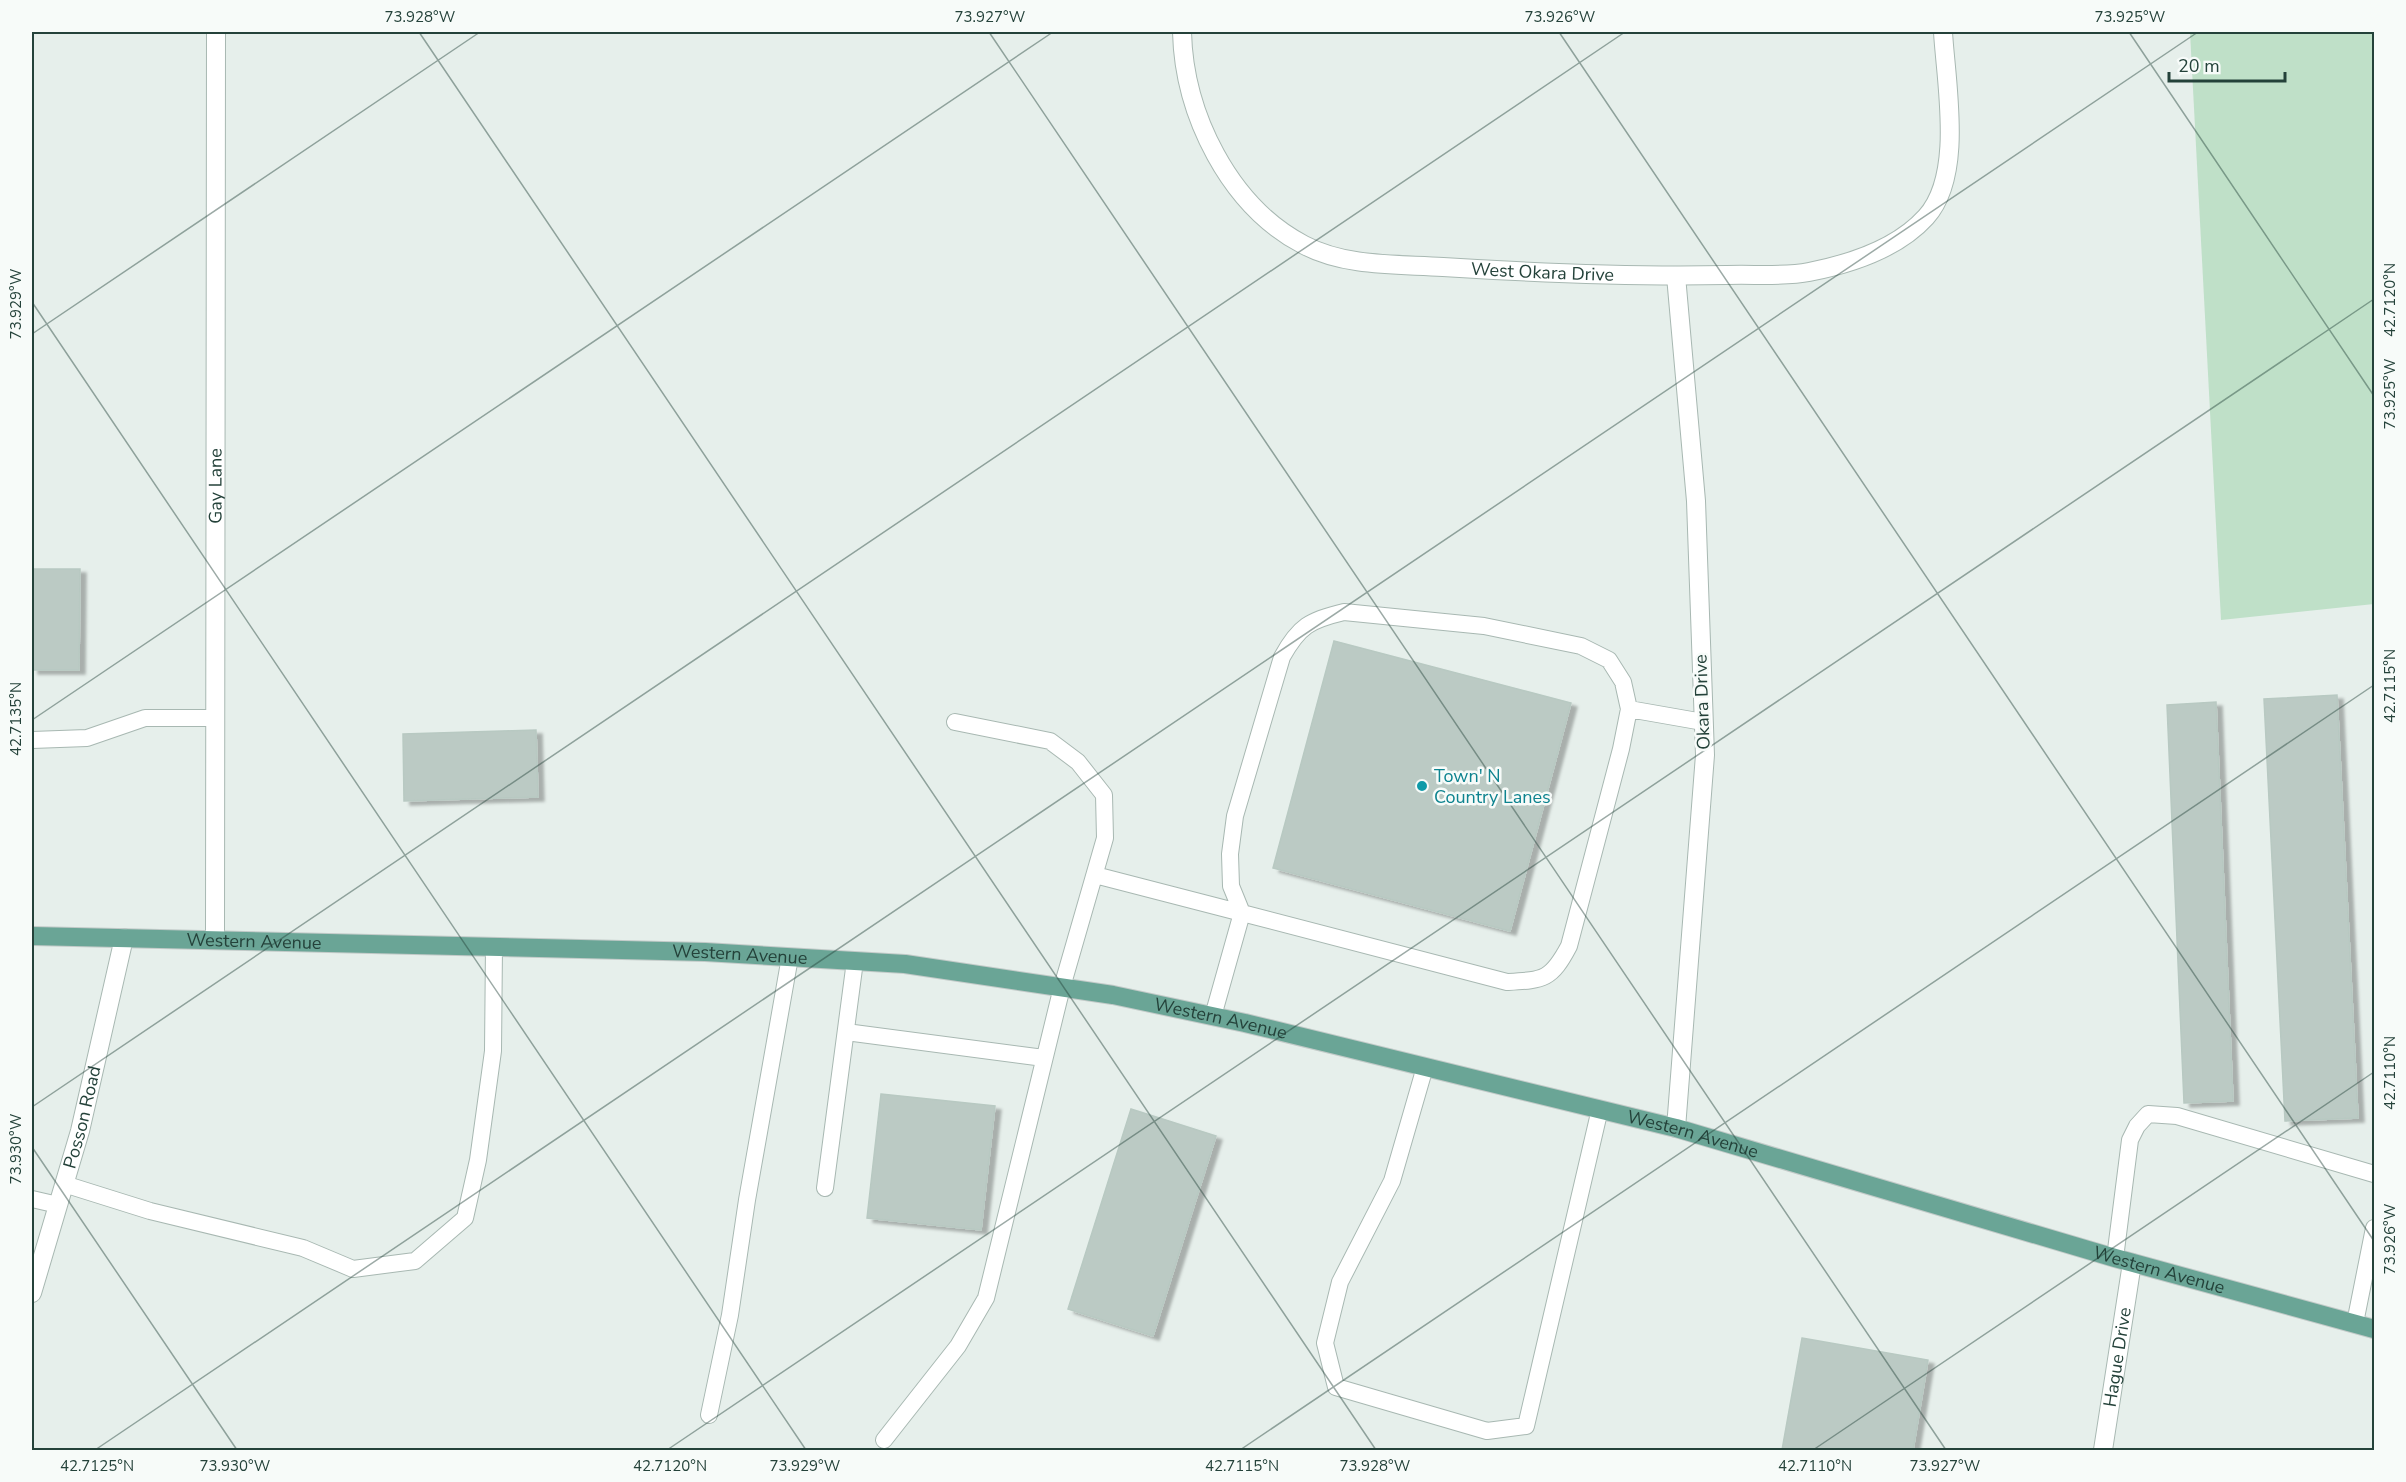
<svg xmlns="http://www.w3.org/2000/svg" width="2406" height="1482" font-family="'Nunito Sans',sans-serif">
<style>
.green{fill:#bfe0c8}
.building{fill:#bbcac4;stroke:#b8c9c2;stroke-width:1.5;filter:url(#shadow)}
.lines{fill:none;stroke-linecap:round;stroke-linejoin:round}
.service-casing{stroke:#a8b8b2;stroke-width:18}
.minor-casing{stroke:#a8b8b2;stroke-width:20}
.primary-casing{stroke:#c2cac8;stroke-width:20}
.service{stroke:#fff;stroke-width:16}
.minor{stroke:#fff;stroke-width:18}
.primary{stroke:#6aa596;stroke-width:18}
.ticks{fill:none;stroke:#24423a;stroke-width:1.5;stroke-opacity:0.45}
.culture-dot{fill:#0f9aa8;stroke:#f7fbf9;stroke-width:2}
.labels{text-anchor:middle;stroke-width:5;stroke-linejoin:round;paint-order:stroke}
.street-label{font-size:18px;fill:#24423a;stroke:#f7fbf9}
.culture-label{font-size:18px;fill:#0d838f;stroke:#f7fbf9;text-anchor:start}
.neatline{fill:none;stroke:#24423a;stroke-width:2}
.ticks-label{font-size:15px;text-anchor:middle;fill:#24423a}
</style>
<defs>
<filter id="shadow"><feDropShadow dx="6" dy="4" stdDeviation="1.5" flood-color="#0004"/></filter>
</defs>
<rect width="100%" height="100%" fill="#e6efeb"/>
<path class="green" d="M2190,32H2374V604L2221,620Z"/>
<path class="building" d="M32,569H80L79,670H32Z
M1334,641L1571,703L1510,931L1273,868Z
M2337,695L2358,1118L2285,1121L2264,699Z
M2216,702L2233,1101L2184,1103L2167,705Z
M536,730L538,797L404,801L403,734Z
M881,1094L995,1106L981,1230L867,1218Z
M1131,1109L1216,1136L1153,1336L1068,1309Z
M1802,1338L1928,1360L1913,1450H1782Z"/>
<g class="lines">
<g class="service-casing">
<path id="service" d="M1344,612L1484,626L1581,646L1609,660L1623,682L1629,709L1621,749L1569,946C1551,980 1544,980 1507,982L1242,913L1231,886L1230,854L1235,816L1282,657C1299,626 1310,620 1344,612Z
M1629,709L1703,722
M32,740L87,738L145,718H215
M1095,875L1242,913L1213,1016
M846,1032L1044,1058
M1425,1067L1392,1181L1340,1282L1325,1343L1336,1387L1487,1431L1526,1426L1600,1109
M64,1184L150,1211L303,1248L353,1269L415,1261L465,1218L478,1160L493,1051L494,946
M825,1188L855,961
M32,1199L58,1205
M2115,1258L2130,1140L2137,1126L2148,1114L2177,1116L2374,1174
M2355,1323L2374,1228
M709,1415L730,1315L747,1200L790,957
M884,1440L958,1346L986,1298L1062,987L1105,838L1104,795L1078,762L1050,741L955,722"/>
</g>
<g class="minor-casing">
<g id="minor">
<path id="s1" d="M1182,32C1184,114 1229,206 1304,245C1346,267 1397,264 1443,267C1538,273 1632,277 1727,275C1754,274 1784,277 1809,272C1850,264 1898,248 1926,217C1964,175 1946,84 1943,32"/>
<path id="s2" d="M215,939L216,32"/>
<path d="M1676,1128L1705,755L1696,501L1676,276"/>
<path id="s3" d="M32,1293L80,1131L124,938"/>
<path id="s4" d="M2103,1450L2132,1263"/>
</g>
</g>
<g class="primary-casing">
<g id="primary">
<path id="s5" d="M32,936L705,952L905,964L1113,995L1245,1023L1676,1128L2115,1258L2374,1329"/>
</g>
</g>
<use href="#service" class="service"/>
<use href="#minor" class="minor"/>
<use href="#primary" class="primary"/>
</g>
<path class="ticks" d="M419,32L1376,1450M989,32L1946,1450M1559,32L2374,1241M2129,32L2374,396M32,302L806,1450M32,334L480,32M32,720L1053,32M32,1107L1625,32M32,1147L237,1450M95,1450L2198,32M667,1450L2374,299M1240,1450L2374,685M1813,1450L2374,1072"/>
<circle class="culture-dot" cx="1422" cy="786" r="6"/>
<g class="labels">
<g class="street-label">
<text dy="6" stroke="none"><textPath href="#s1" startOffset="498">West Okara Drive</textPath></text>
<text dy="6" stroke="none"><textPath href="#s2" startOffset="453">Gay Lane</textPath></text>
<text transform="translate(1702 702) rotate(-92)" y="6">Okara Drive</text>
<text dy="6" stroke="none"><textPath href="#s5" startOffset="222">Western Avenue</textPath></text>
<text dy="6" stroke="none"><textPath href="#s5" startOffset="708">Western Avenue</textPath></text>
<text dy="6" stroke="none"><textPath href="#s5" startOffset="1194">Western Avenue</textPath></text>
<text dy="6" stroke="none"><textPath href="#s3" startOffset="183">Posson Road</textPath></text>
<text dy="6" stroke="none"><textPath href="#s5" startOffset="1680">Western Avenue</textPath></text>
<text dy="6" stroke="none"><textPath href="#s5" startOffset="2166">Western Avenue</textPath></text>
<text dy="6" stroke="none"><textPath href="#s4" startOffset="94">Hague Drive</textPath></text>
</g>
<g class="culture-label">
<text x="1434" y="782">Town' N<tspan x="1434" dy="21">Country Lanes</tspan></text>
</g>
</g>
<rect width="2406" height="1482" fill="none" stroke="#f7fbf9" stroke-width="66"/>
<path d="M2169 72v9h116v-9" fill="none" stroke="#24423a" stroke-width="3"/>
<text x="2178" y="72" font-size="18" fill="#24423a" stroke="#f7fbf9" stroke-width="4.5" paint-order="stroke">20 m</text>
<rect x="33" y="33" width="2340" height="1416" class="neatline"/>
<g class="ticks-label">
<text x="420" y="22">73.928°W</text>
<text x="990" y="22">73.927°W</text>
<text x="1560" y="22">73.926°W</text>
<text x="2130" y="22">73.925°W</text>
<text transform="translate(2390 300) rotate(-90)" y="5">42.7120°N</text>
<text transform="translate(16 304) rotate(-90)" y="5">73.929°W</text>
<text transform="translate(2390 394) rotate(-90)" y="5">73.925°W</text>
<text transform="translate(2390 686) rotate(-90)" y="5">42.7115°N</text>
<text transform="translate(16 719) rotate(-90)" y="5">42.7135°N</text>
<text transform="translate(2390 1073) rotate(-90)" y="5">42.7110°N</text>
<text transform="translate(16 1149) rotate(-90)" y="5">73.930°W</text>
<text transform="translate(2390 1239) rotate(-90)" y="5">73.926°W</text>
<text x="97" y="1471">42.7125°N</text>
<text x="235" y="1471">73.930°W</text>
<text x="670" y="1471">42.7120°N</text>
<text x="805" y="1471">73.929°W</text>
<text x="1242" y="1471">42.7115°N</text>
<text x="1375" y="1471">73.928°W</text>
<text x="1815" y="1471">42.7110°N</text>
<text x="1945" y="1471">73.927°W</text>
</g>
</svg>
